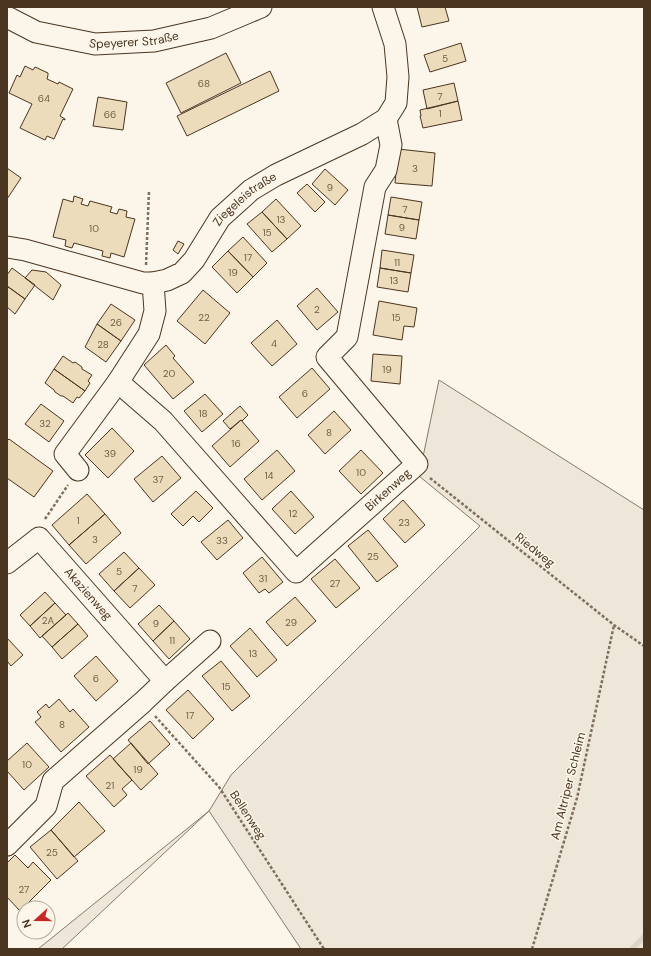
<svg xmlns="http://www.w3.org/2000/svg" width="651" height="956" font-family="'DM Sans',sans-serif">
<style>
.green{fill:#ede6d9;stroke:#887966}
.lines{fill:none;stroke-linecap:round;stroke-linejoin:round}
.stream{stroke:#dcd4c6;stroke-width:5.5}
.building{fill:#ecdcbc;stroke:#4a3520}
.minor-casing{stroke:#4a3520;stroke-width:23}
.path{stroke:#7f6f5c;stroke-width:2.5;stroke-dasharray:3 2;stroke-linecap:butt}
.minor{stroke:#fbf6e9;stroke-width:21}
.labels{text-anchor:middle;stroke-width:3;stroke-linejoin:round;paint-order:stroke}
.number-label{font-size:10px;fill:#725f47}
.street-label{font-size:12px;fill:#4a3520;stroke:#fbf6e9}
</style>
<rect width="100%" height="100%" fill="#fbf6e9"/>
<path class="green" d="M439,380L644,510V949H301L209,811L62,949H38L209,811L231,775L480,526L419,476Z"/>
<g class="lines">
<path class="stream" d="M632,949L644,937"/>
</g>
<path class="building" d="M417,7H445L449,21L422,27Z
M461,43L466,61L430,72L424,55Z
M226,53L241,83L181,113L166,83Z
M25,66L33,70L35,67L48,73V75L47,79L58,84L59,82L73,89L60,116L65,119V120L63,119L54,139L47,136L45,140L20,128L32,104L9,93L17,75L20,77Z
M270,71L279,91L187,136L177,116Z
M454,83L458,101L427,109L423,90Z
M98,97L127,102L123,130L93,126Z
M458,101L462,120L423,128L420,116H421L420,110Z
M398,149L435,153L432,186L395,183Z
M7,168L21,178L7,199Z
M325,169L348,190L335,205L312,184Z
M307,184L325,202L315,212L297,193Z
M74,196L83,199L81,204L88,206L90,201L112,207L110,212L117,214L119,209L127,211L126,217L135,219L124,257L111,253L110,258L102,256L103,251L74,243L72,248L65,246L66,240L53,237L63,199L73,202Z
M391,197L422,202L419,220L388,215Z
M276,199L301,226L287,239L262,212Z
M262,212L287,239L272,252L247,224Z
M388,215L419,220L416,239L385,234Z
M243,237L267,263L253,277L228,251Z
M178,241L184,244L178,254L173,250Z
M382,250L414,255L411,273L380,268Z
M228,251L253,277L237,293L212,267Z
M12,268L35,285L25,299L7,286V275Z
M380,268L411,273L408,292L377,287Z
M32,270L46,272L61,285L53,300L25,278Z
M7,286L25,299L15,314L7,307Z
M317,288L338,312L317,330L297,306Z
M203,290L230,313L205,344L177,321Z
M379,301L417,308L414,327L404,326L402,340L373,335Z
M111,304L135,320L121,341L97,324Z
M277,320L297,344L272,366L251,343Z
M97,324L121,341L106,362L85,347Z
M166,345L175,356L173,358L194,382L173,399L144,365Z
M373,354L402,356L400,384L371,381Z
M63,356L73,363L75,362L82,367V369L92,375L88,381L90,383L85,391L54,369Z
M312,368L330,389L297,418L279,397Z
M54,369L85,391L79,398L77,397L73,403L63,396H61L55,392L54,390L45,383Z
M205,394L223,414L202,432L184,411Z
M41,404L64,421L49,442L25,424Z
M240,406L248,415L242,421L241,420L230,429L223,421Z
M334,411L351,430L325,454L308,435Z
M241,420L259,441L230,467L212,446Z
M112,428L134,451L108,478L85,455Z
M9,439L53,471L34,497L7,478V441Z
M277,450L295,471L262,500L244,479Z
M361,450L383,473L361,494L339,471Z
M162,456L181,478L153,502L134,479Z
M196,491L213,508L199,522L193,516L183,526L171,514Z
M291,491L314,517L295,534L272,509Z
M87,494L105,514L69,545L52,525Z
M403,500L425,525L405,543L383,519Z
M105,514L121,533L86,564L69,545Z
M228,520L243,538L217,560L201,542Z
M368,530L398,566L377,582L348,546Z
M124,552L139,568L114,591L99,574Z
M262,557L283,582L269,593L265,589L259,593L243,573Z
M335,559L360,588L336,608L311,579Z
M139,568L155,585L130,608L114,591Z
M45,592L55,603L30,626L20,615Z
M295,597L316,621L287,646L266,622Z
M55,603L66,615L40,638L30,626Z
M159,605L174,621L153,641L138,624Z
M68,613L78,624L52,647L42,636Z
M174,621L190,639L169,659L153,641Z
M78,624L88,636L62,659L52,647Z
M250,628L277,660L257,677L230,646Z
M7,638L23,655L11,666L7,661Z
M96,656L118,681L96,701L74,676Z
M221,661L250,696L232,711L202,676Z
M188,690L214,719L193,739L166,710Z
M59,699L70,712L73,709L89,727L61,752L35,722L41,717L37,712L46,704L49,708Z
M150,721L170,744L148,764L128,740Z
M27,743L49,767L24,790L7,771V761Z
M131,743L158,774L141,790L113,759Z
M110,755L132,780L122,789L127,795L114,807L86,776Z
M79,802L105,831L74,857L51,830Z
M51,830L78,861L57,879L30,847Z
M15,855L28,868L33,862L51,880L20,911L7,897V863Z"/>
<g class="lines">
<g class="minor-casing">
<g id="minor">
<path id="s1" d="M7,17L36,32L95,44L154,41L211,28L261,7"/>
<path id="s2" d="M7,247L25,250L143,283H153L167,280L182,273L194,260L220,218L251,190L276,175L362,134L386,119L396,103L398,77L395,44L383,7"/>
<path id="s3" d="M153,283L155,311L149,334L118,382L163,421L296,572L417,464L327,357L347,337L375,187L386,170L391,145L386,119"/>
<path d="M78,470L65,454L118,382"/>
<path id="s4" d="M7,563L39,538L165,681L143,702L53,781L46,806L7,845"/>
<path d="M165,681L210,641"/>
</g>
</g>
<path class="path" d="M146,265L149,191
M430,478L614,625L644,646
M45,519L68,485
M155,716L219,787L324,949
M532,949L577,798L614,625"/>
<use href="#minor" class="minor"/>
</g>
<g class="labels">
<g class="number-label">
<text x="445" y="62">5</text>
<text x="204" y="87">68</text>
<text x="440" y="100">7</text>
<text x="44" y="102">64</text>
<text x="440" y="117">1</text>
<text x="110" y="118">66</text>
<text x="415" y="172">3</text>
<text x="330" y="191">9</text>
<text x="405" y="213">7</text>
<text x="281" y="223">13</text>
<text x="402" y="231">9</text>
<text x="94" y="232">10</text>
<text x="267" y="236">15</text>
<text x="248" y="261">17</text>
<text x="397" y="266">11</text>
<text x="233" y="276">19</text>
<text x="394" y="284">13</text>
<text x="317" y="313">2</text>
<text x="204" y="321">22</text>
<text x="396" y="321">15</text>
<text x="116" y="326">26</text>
<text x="274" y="347">4</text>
<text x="103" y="348">28</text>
<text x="387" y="373">19</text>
<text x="169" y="377">20</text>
<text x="305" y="397">6</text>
<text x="203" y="417">18</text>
<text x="45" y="427">32</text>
<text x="329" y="436">8</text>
<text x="236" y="447">16</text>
<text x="110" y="457">39</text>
<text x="361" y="476">10</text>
<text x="269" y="479">14</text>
<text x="158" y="483">37</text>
<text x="293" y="517">12</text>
<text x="78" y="524">1</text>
<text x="404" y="526">23</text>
<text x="95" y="543">3</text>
<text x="222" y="544">33</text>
<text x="373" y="560">25</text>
<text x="119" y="575">5</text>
<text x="263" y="582">31</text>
<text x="335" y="587">27</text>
<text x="135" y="592">7</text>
<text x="48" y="624">2A</text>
<text x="291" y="626">29</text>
<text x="156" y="627">9</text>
<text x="172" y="644">11</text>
<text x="253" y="657">13</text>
<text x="96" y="682">6</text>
<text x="226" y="690">15</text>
<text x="190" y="719">17</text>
<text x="62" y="728">8</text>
<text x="27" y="768">10</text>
<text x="138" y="773">19</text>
<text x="110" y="789">21</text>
<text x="52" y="856">25</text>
<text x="24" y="893">27</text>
</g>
<g class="street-label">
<text dy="4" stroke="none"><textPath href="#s1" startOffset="132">Speyerer Straße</textPath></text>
<text dy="4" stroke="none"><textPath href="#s2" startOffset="280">Ziegeleistraße</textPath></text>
<text dy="4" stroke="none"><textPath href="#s3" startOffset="493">Birkenweg</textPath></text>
<text transform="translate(535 550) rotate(39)" y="4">Riedweg</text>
<text dy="4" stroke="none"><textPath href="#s4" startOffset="115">Akazienweg</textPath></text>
<text transform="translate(568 786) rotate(-76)" y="4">Am Altriper Schleim</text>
<text transform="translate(248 815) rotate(57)" y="4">Bellenweg</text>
</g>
</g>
<rect width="651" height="956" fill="none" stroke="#4a3520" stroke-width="16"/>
<g transform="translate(36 920) rotate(249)"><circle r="19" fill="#fbf6e9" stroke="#b4a999"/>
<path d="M0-3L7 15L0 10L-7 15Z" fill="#c62828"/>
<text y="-6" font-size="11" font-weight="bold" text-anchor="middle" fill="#4a3520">N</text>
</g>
</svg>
